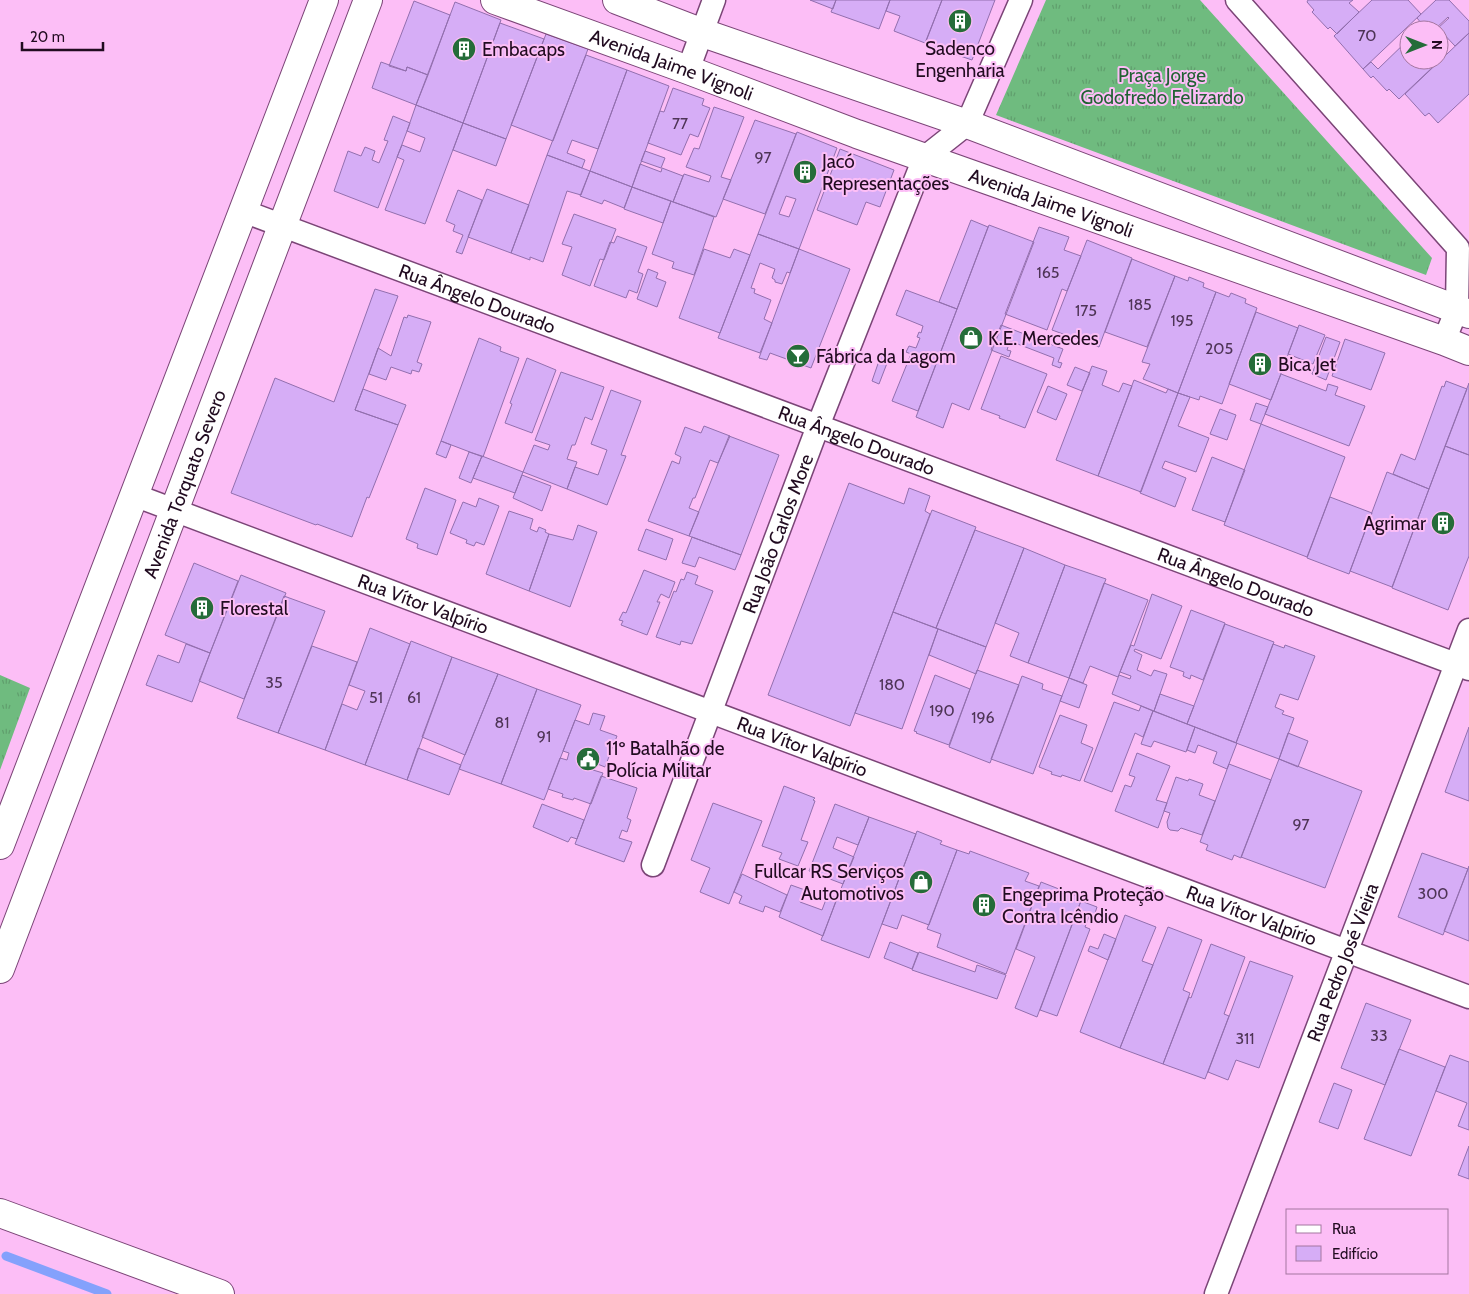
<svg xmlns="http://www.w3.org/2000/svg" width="1469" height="1294" font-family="Cabin,sans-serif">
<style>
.grass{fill:url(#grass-tufts)}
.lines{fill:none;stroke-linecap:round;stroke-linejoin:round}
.stream{stroke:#84a1fc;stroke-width:9}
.building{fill:#d6adf6;stroke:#926fae;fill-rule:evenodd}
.street-casing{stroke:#7b4577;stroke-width:25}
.secondary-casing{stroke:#7b4577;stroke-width:30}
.street{stroke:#fff;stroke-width:22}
.secondary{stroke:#fff;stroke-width:28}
.labels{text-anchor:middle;stroke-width:4;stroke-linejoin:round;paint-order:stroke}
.number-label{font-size:16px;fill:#4e3456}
.poi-label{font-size:19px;fill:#210b20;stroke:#fcbef6;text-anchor:start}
.street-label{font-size:19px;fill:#210b20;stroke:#fcbef6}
.park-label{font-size:19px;fill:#216233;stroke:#fcbef6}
</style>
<defs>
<pattern id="grass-tufts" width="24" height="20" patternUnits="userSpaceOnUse" patternTransform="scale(1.25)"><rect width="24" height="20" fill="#6fbb7f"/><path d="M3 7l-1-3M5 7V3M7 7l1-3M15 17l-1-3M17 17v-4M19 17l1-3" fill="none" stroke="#609f6d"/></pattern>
</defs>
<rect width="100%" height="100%" fill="#fcbef6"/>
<path class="grass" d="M1046,0H1200L1432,258L1426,275L996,115Z
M0,675L30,688L0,770Z"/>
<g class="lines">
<path class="stream" d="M6,1256L107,1294"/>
</g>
<path class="building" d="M810,0H836L833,9Z
M836,0H890L879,29L831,12Z
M890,0H942L925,43L894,31L900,16L886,11Z
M942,0H995L972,60L925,44Z
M1308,0H1353L1349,3L1359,12L1337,34L1330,27L1328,29L1312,12L1314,10L1307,2Z
M1372,0H1408L1421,14L1363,69L1334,36Z
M1436,0H1449L1469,21V33L1455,46L1438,28L1449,18L1448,17L1434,30L1430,25L1426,29L1417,18Z
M414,1L450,15L428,75L407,67L406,71L389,66Z
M455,2L501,20L463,123L416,105Z
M500,23L544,39L506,139L463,123Z
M1469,33V94L1438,123L1429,113L1425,116L1405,94Z
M546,34L588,49L553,141L511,125Z
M1409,39V60H1432L1436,64L1399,99L1389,89L1387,91L1373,76L1371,78L1363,69L1371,62L1378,69Z
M586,55L627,70L598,149L572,140L567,153L585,160L582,168L547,155Z
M381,62L406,71L407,67L428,75L416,105L372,88Z
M627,70L669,86L632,187L590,171Z
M673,88L704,99L702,105L710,108L698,137L690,134L681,155L648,143L660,111L664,112Z
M416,105L463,123L425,224L385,210L404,160L397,157L402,145L420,152L425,138L407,131Z
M714,107L744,117L721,177L731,180L716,217L673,202L684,174L709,182L711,176L686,167L694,148L699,149Z
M393,116L410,123L378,208L334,191L348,151L361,156L365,147L375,151L372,160L379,163L388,141L384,140Z
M755,120L796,134L765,214L723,199Z
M463,123L506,139L496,166L453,150Z
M797,132L837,148L799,249L758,234ZM786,196L796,199L789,217L779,214Z
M840,149L894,170L880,207L866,202L857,225L817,210Z
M645,151L665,158L661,168L641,161Z
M547,155L590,171L581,195L567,191L543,262L530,257V260L511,253Z
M640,164L661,172L662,168L683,176L673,202L632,187Z
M590,171L632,187L624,208L604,200L602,204L580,196Z
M632,187L671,201L663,223L624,209Z
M487,189L529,205L511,253L468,237Z
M458,190L482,200L462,254L456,252L463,235L453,231L455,225L446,221Z
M671,201L714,217L694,275L672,268L674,262L652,254Z
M574,214L616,229L604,260L600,259L590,286L562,275L572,247L562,244Z
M971,220L988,227L957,309L939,302Z
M989,225L1034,242L969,410L952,403L943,428L916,417Z
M1039,227L1069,237L1064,250L1081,256L1067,291L1062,289L1047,330L1005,314Z
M758,234L799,249L790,273L787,272L782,284L775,282V280L772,278L775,269L760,263L751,288L755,289L754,293L771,300L764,319L772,323L760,353L718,338Z
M617,236L647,247L638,272L643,274L637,293L629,290L626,298L594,286L610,242L614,243Z
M1087,240L1132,258L1099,347L1052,330Z
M704,249L730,258L734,249L750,255L720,333L679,318Z
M799,249L850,269L811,368L770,353L767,360L759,358Z
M1132,259L1175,276L1147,347L1105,332Z
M648,269L658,273L656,278L666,282L657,307L637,299Z
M1175,276L1188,281L1189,277L1204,283L1203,287L1216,292L1178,393L1143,379L1150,364L1142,362Z
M375,289L398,296L355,410L398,425L369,498L367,497L352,537L317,524L316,525L231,493L275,378L334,402Z
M906,290L957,309L918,411L892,401L911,354L906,352L909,346L916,348L920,338L917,337L919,332L921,333L923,326L896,315Z
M1216,292L1229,297L1231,293L1246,299L1245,303L1257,308L1222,404L1200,396L1199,400L1178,393Z
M1256,312L1298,328L1271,400L1229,384Z
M408,315L431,322L417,362L422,364L419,372L412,370L411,374L391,367L386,380L369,374L378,348L391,356L404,317L407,318Z
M1001,325L1063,349L1058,362L1062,363L1060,368L1052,365L1054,358L1010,341L1007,350L1011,351L1009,357L991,350Z
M1299,325L1325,335L1313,364L1288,354Z
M1326,337L1340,342L1326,380L1312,374Z
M479,338L501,347L500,351L519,358L483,457L441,441Z
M1345,339L1385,353L1371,390L1332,376Z
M881,355L889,358L879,384L872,381Z
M1001,356L1047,374L1025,428L999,418L1000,416L981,409Z
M527,358L556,370L532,433L505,423L512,404L510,403Z
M1092,366L1107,371L1102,385L1119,392L1123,383L1132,386L1098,476L1056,460Z
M1075,367L1090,373L1082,391L1067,385Z
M561,372L604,387L592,420L585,417L575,445H572L567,459L577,462L567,489L523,472L534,445L548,450L550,445L535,440Z
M1281,374L1326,391L1328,384L1338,387L1335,395L1365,406L1349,446L1265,414Z
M1134,380L1166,393L1168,389L1178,393L1141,492L1098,476Z
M1446,381L1467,389L1429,489L1393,474L1401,454L1415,460L1442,386L1444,387Z
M1469,383V455L1445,446Z
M1048,386L1067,394L1056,420L1037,412Z
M363,389L406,405L398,425L355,410Z
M611,390L641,401L621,455L626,456L607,505L567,489L575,467L598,475L607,450L591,444Z
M1178,393L1190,397L1178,426L1209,438L1196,472L1165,461L1162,468L1186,478L1175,507L1140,493Z
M1256,403L1268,407L1261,424L1250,420Z
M1220,409L1236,415L1227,440L1210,434Z
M1261,424L1345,457L1307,557L1224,525Z
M704,426L730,436L718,463L710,460L695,498H693L689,508L699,512L689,536L648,521L672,461L679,464L681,457L675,454L685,427L701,433Z
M729,436L779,455L741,555L689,536Z
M441,441L451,445L446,458L436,454Z
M1445,446L1469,455V556L1448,610L1392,588Z
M469,452L482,456L471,483L459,478Z
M482,456L523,472L515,493L473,478Z
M1212,457L1245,470L1225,522L1192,510Z
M1387,472L1429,489L1392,587L1350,571Z
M522,475L551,486L542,511L513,498Z
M849,483L904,504L909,488L930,496L925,511L930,514L850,726L768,695Z
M425,488L456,500L437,555L417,548L418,544L406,539Z
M1330,497L1372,513L1349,574L1307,558Z
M479,498L499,506L484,545L476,542L474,546L466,543L467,540L450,533L463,502L476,507Z
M932,510L976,527L936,628L893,612Z
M509,511L533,519L530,529L537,532L539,527L546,530L545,532L549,534L529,591L486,574Z
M578,525L597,532L570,607L529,591L549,534L573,540Z
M646,529L673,539L666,560L638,550Z
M975,530L1024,548L986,647L936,628Z
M692,537L741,555L735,570L699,557L695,567L682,563Z
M1024,548L1065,565L1028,663L1010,656L1019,633L995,623Z
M194,563L238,581L210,653L165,635Z
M1065,565L1106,579L1069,678L1028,663Z
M644,570L675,582L669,598L661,594L657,602H660L647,635L621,625L623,621L619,620L623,612L626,613Z
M687,572L698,576L695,584L713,591L692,644L681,641L680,645L656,637L674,591L676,592L681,579L684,580Z
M241,575L286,593L244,699L199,681Z
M1104,583L1148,600L1118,677L1090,666L1083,683L1069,678Z
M1152,594L1182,606L1161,659L1135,649L1134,651L1142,655L1137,670L1151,676L1154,670L1167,674L1154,711L1112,694L1119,675L1130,679L1131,676L1120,672L1131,645L1134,646Z
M284,596L325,611L278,733L237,718Z
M1191,610L1225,623L1203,680L1191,675L1190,679L1183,676L1184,672L1170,667Z
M893,612L938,629L902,729L855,713Z
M1225,624L1274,642L1236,743L1187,724Z
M370,628L410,644L365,765L325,750L342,704L357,710L365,691L349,685Z
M938,629L986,647L976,674L929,655Z
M411,641L452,657L407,780L365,765Z
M186,644L210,653L192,702L146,685L158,655L179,663Z
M1273,644L1284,648L1285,645L1315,656L1298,700L1280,694L1275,707L1284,711L1282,714L1294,718L1279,759L1236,743Z
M312,646L357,662L325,750L278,733Z
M452,657L498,674L465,755L422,737Z
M977,670L1019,685L990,763L949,747Z
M498,674L537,689L501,784L459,769Z
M935,675L970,689L949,745L916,733L917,732L914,731Z
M1022,676L1043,684L1042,689L1062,696L1033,774L991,759Z
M1069,678L1087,685L1079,708L1060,701Z
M537,689L581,705L544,800L501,784Z
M1160,694L1194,706L1187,724L1154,711Z
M1114,702L1139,711L1141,706L1153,711L1143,737L1135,733L1112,792L1084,781Z
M1153,711L1195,727L1186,752L1154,741L1151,747L1141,744Z
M593,713L605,716L600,730L617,736L605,767L595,763L593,770L603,773L591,804L574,798L573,800L562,797L563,794L548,789L560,758L567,760L569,753L563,751L575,720L589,725Z
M1060,715L1087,725L1081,743L1093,748L1080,781L1062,775L1061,777L1051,774L1052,772L1039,767Z
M1195,727L1237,743L1227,769L1213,763L1217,752L1198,745L1195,753L1187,750Z
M1469,727V801L1445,792Z
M1288,733L1308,741L1298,767L1279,759Z
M418,748L461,765L449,795L407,780Z
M1137,753L1170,766L1156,800L1167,803L1158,828L1115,811L1125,785L1131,787L1135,777L1129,775Z
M1279,759L1362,791L1325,888L1241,857Z
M1229,764L1271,780L1241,858L1234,855L1232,860L1206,850L1208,845L1200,842Z
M601,776L637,788L627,818L631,820L627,832L622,830L619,838L632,842L624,862L575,844Z
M1176,777L1188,781L1189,779L1203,784L1199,795L1215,801L1202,835L1181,828L1178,831L1170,830L1168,828L1167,822L1170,813L1164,811Z
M784,786L815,798L813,800L815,801L801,840L808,842L798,866L779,859L782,853L762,846Z
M713,803L762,821L729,904L700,892L710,868L691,860Z
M542,804L584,820L577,839L571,837L568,842L533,827Z
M835,804L869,817L858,845L837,837L833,848L854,857L843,884L809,871Z
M869,817L916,834L869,958L821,940Z
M917,831L942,841L940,844L957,850L929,925L902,915L897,929L882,924Z
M957,850L969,854L970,851L1029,873L1025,881L1039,886L1006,974L937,947L941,934L927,929Z
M1422,853L1468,869L1443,935L1398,917Z
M1469,866V941L1444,931Z
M742,874L787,895L780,912L765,906L763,912L739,903L742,896L734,892Z
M1041,882L1082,898L1037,1017L1015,1008L1035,957L1016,949Z
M791,885L805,890L800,902L822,910L828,894L837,898L823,936L779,917Z
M1081,901L1097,907L1094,916L1090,914L1085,927L1090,929L1057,1016L1040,1010Z
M1125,915L1156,927L1142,961L1153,965L1120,1048L1080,1032Z
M1168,927L1202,940L1183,990L1190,993L1163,1064L1120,1048Z
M1104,934L1116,939L1108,960L1088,951L1090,946L1098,949Z
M890,942L918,953L912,969L884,958Z
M1211,944L1245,957L1224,1014L1229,1016L1205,1079L1163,1064L1189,997L1191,998Z
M919,952L975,972L977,965L1006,975L997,999L912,970Z
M1250,961L1293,976L1259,1068L1236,1060L1228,1080L1208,1072Z
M1366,1003L1411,1020L1385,1085L1341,1068Z
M1399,1049L1445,1067L1411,1156L1364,1139Z
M1450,1055L1469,1062V1130L1458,1126L1467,1103L1436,1091Z
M1334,1083L1352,1090L1338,1129L1319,1122Z
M1469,1146V1179L1458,1175Z"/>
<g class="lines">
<g class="street-casing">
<g id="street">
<path d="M1237,0L1458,248L1457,309L1444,341"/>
<path d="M688,70L714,0"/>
<path id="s1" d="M243,211L1469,669"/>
<path id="s2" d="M134,495L1469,997"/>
<path id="s3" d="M653,865L818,426L924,158L967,124L1021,0"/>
<path id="s4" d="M1216,1294L1469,630"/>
</g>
</g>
<g class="secondary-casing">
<g id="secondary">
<path id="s5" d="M495,0L688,70L857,134L1444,341L1469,351"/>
<path d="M617,0L703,33L967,124L1469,314"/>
<path d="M0,845L324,0"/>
<path id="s6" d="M0,969L368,0"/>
<path d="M0,1213L220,1294"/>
</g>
</g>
<use href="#street" class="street"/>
<use href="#secondary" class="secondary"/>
</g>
<defs>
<g id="building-disc" transform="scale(1.25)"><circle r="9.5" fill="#256c39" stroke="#fcbef6"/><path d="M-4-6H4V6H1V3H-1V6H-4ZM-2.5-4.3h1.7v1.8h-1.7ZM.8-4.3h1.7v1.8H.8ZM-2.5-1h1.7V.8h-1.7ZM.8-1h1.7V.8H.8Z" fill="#fff"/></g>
<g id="shop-disc" transform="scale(1.25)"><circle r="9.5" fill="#256c39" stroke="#fcbef6"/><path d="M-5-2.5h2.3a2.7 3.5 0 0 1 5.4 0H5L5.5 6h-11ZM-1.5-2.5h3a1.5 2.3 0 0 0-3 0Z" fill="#fff"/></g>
<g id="bar-disc" transform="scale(1.25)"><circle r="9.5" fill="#256c39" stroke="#fcbef6"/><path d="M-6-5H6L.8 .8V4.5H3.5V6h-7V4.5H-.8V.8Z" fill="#fff"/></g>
<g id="civic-disc" transform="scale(1.25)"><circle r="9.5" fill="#256c39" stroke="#fcbef6"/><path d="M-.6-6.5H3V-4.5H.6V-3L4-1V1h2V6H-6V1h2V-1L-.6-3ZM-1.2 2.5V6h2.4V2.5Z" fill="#fff"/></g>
</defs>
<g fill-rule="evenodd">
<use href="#building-disc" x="960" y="21"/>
<use href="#building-disc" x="464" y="49"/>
<use href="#building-disc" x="805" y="172"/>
<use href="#shop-disc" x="971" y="338"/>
<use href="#bar-disc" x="798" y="356"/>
<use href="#building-disc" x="1260" y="364"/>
<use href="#building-disc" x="1443" y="523"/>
<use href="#building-disc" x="202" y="608"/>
<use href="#civic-disc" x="588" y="759"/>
<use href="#shop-disc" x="921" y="882"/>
<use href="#building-disc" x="984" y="905"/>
</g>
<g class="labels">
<g class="number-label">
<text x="1367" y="41">70</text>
<text x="680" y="129">77</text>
<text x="763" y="163">97</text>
<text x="1048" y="278">165</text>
<text x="1140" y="310">185</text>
<text x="1086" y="316">175</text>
<text x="1182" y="326">195</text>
<text x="1219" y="354">205</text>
<text x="274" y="688">35</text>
<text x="892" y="690">180</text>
<text x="376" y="703">51</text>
<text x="414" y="703">61</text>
<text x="942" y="716">190</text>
<text x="983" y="723">196</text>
<text x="502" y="728">81</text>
<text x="544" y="742">91</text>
<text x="1301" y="830">97</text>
<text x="1433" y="899">300</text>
<text x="1379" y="1041">33</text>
<text x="1245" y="1044">311</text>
</g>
<g class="poi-label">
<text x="960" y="55" text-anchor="middle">Sadenco<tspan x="960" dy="22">Engenharia</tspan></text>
<text x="482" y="56">Embacaps</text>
<text x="822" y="168">Jacó<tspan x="822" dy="22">Representações</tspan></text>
<text x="988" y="345">K.E. Mercedes</text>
<text x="816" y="363">Fábrica da Lagom</text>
<text x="1278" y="371">Bica Jet</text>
<text x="1426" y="530" text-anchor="end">Agrimar</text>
<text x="220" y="615">Florestal</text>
<text x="606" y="755">11º Batalhão de<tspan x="606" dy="22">Polícia Militar</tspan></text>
<text x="904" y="878" text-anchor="end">Fullcar RS Serviços<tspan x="904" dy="22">Automotivos</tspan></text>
<text x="1002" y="901">Engeprima Proteção<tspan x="1002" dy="22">Contra Icêndio</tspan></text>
</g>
<g class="street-label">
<text dy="7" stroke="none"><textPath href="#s5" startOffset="188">Avenida Jaime Vignoli</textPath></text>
<text dy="7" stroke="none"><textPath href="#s5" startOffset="592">Avenida Jaime Vignoli</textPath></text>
<text dy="7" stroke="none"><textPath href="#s1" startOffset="250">Rua Ângelo Dourado</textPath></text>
<text dy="7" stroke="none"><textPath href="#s1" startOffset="655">Rua Ângelo Dourado</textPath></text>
<text dy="7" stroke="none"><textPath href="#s6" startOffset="519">Avenida Torquato Severo</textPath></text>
<text dy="7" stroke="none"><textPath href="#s3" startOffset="354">Rua João Carlos More</textPath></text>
<text dy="7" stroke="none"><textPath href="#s1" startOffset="1060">Rua Ângelo Dourado</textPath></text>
<text dy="7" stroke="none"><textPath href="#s2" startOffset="309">Rua Vítor Valpírio</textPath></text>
<text dy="7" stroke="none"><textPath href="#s2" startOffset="714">Rua Vítor Valpírio</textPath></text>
<text dy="7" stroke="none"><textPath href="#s2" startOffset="1194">Rua Vítor Valpírio</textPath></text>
<text dy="7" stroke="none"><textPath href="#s4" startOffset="355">Rua Pedro José Vieira</textPath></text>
</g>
<g class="park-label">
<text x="1162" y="82">Praça Jorge<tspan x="1162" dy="22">Godofredo Felizardo</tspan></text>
</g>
</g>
<rect x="1286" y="1209" width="162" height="65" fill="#fcbef6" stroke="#a476a0"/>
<rect x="1296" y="1225" width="25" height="8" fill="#ffffff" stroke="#a476a0"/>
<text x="1332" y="1234" font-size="15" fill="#210b20">Rua</text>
<rect x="1296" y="1246" width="25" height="15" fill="#d6adf6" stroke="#a476a0"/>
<text x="1332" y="1259" font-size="15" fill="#210b20">Edifício</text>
<g transform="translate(1424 45) rotate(90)"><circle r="24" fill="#fcbef6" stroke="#a476a0"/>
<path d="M0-4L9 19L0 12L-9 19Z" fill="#256c39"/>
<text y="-8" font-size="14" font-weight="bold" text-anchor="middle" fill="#210b20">N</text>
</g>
<path d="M22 42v8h81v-8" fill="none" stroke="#210b20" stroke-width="2.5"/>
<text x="30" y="42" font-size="15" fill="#210b20" stroke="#fcbef6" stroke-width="4" paint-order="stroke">20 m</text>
</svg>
